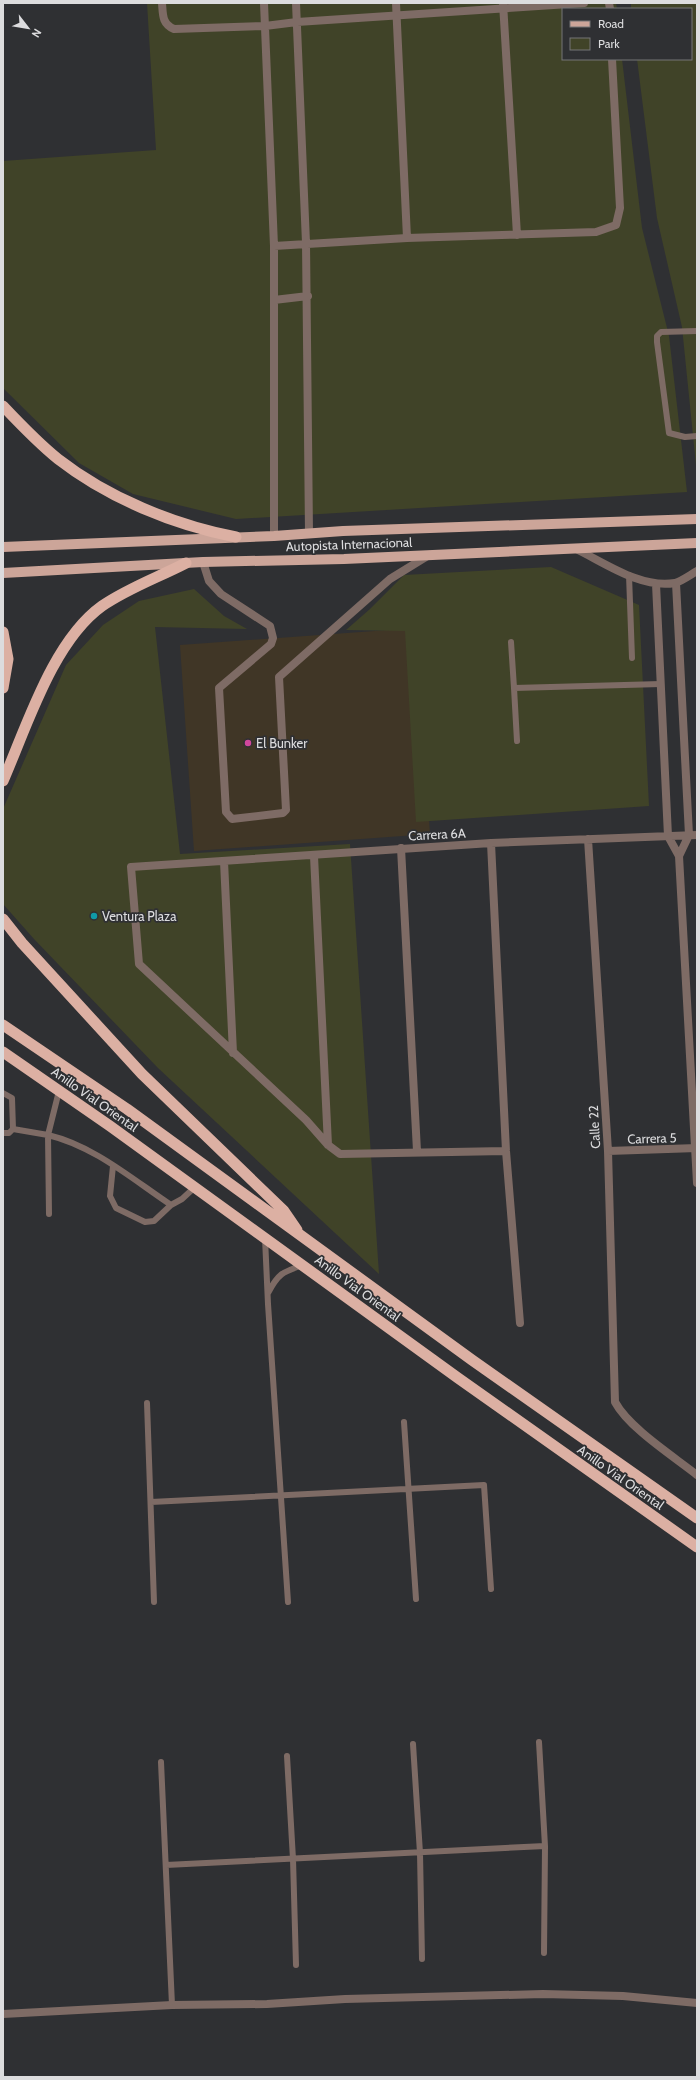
<svg xmlns="http://www.w3.org/2000/svg" width="700" height="2080" font-family="Cabin,sans-serif">
<style>
.commercial{fill:#403626}
.green{fill:#404328}
.lines{fill:none;stroke-linecap:round;stroke-linejoin:round}
.service{stroke:#7e6b65;stroke-width:6}
.minor{stroke:#7e6b65;stroke-width:8}
.primary{stroke:#cca599;stroke-width:10}
.trunk{stroke:#dcb0a3;stroke-width:11}
.hotel-dot{fill:#d1479c;stroke:#2f3033;stroke-width:1.5}
.culture-dot{fill:#0f9aa8;stroke:#2f3033;stroke-width:1.5}
.labels{text-anchor:middle;stroke-width:3.5;stroke-linejoin:round;paint-order:stroke}
.street-label{font-size:13px;fill:#dcdcde;stroke:#2f3033}
.poi-label{font-size:13px;fill:#dcdcde;stroke:#2f3033;text-anchor:start}
</style>
<rect width="100%" height="100%" fill="#2f3033"/>
<path class="commercial" d="M416,628L430,834L194,851L180,645Z"/>
<path class="green" d="M147,3H616L617,9H563V59H622L642,228L669,336L687,492L236,519L133,494L79,463L3,388V161L156,150Z
M631,3H697V475L682,327L657,218L637,59H691V9H631Z
M551,567L639,605L649,806L416,822L405,631L346,630L370,609L404,575Z
M194,589L224,616L247,629L155,627L180,854L350,844L379,1274L158,1068L34,939L3,904V809L66,665L103,625L139,601Z"/>
<g class="lines">
<path class="service" d="M697,331L661,332L657,336V342L669,433L685,437L697,436
M629,575L632,658
M511,642L514,688
M517,741L514,688L661,684
M59,1091L48,1135C94,1146 132,1179 171,1205L182,1199L195,1187
M3,1093L12,1098L13,1129L9,1133H3
M13,1129L48,1135L49,1214
M113,1166L110,1196L116,1208L145,1222L154,1221L171,1205
M265,1238L268,1304L288,1602
M268,1293C278,1274 282,1272 303,1265
M147,1403L154,1602
M404,1422L416,1599
M151,1502L484,1485L491,1589
M539,1742L545,1846L544,1953
M413,1744L420,1853L422,1959
M287,1756L293,1859L296,1965
M161,1762L172,2005
M166,1865L545,1846"/>
<path class="minor" d="M162,3C163,15 162,24 174,29L265,26L297,22L584,3
M264,3L274,246V536
M296,3L306,243L309,533
M396,3L407,238
M503,3L517,235
M609,3L610,9
M274,246L407,238L596,232L616,225L620,208L612,59
M274,300L308,296
M576,549C605,563 641,589 675,583C682,581 690,575 697,571
M203,562L209,581L221,594L270,626L273,638L271,644L219,688L226,812L232,819L283,813L286,810L279,677L390,579L429,555
M676,583L689,835L679,856L697,1183
M656,584L668,836L679,856
M588,839L608,1151L615,1402C629,1428 673,1456 697,1475
M491,843L506,1151L520,1323
M401,848L417,1151
M314,856L328,1145
M224,861L233,1053
M506,1151L340,1154L328,1145L306,1120L139,964L131,867L491,843L697,835
M608,1151L697,1148
M3,2014L172,2005L267,2004L345,1999L543,1994L623,1996L697,2003"/>
<path class="primary" d="M3,547L274,536L343,531L697,519
M3,573L203,562L344,559L697,543"/>
<path class="trunk" d="M3,406C20,424 38,443 58,459C108,498 174,525 236,537
M3,632L8,659L3,688
M3,781C27,726 53,641 102,606C128,588 159,577 186,563
M3,919L22,943L142,1074L284,1211L297,1230
M3,1025L127,1109L472,1360L697,1518
M3,1052L110,1126L458,1378L697,1547"/>
</g>
<circle class="hotel-dot" cx="248" cy="743" r="4"/>
<circle class="culture-dot" cx="94" cy="916" r="4"/>
<g class="labels">
<g class="street-label">
<text transform="translate(349 544) rotate(-2)" y="5">Autopista Internacional</text>
<text transform="translate(437 834) rotate(-3)" y="5">Carrera 6A</text>
<text transform="translate(95 1099) rotate(35)" y="5">Anillo Vial Oriental</text>
<text transform="translate(594 1127) rotate(-93)" y="5">Calle 22</text>
<text transform="translate(652 1138) rotate(-2)" y="5">Carrera 5</text>
<text transform="translate(358 1288) rotate(36)" y="5">Anillo Vial Oriental</text>
<text transform="translate(621 1477) rotate(35)" y="5">Anillo Vial Oriental</text>
</g>
<g class="poi-label">
<text x="256" y="748">El Bunker</text>
<text x="102" y="921">Ventura Plaza</text>
</g>
</g>
<rect width="700" height="2080" fill="none" stroke="#dcdcde" stroke-width="8"/>
<rect x="562" y="8" width="130" height="52" fill="#2f3033" stroke="#747577"/>
<rect x="570" y="21" width="20" height="6" fill="#cca599" stroke="#747577"/>
<text x="598" y="28" font-size="12" fill="#dcdcde">Road</text>
<rect x="570" y="38" width="20" height="12" fill="#404328" stroke="#747577"/>
<text x="598" y="48" font-size="12" fill="#dcdcde">Park</text>
<g transform="translate(28 28) rotate(121)" stroke="#2f3033" stroke-width="3" paint-order="stroke">
<path d="M0-3L7 15L0 10L-7 15Z" fill="#dcdcde"/>
<text y="-6" font-size="11" font-weight="bold" text-anchor="middle" fill="#dcdcde">N</text>
</g>
</svg>
